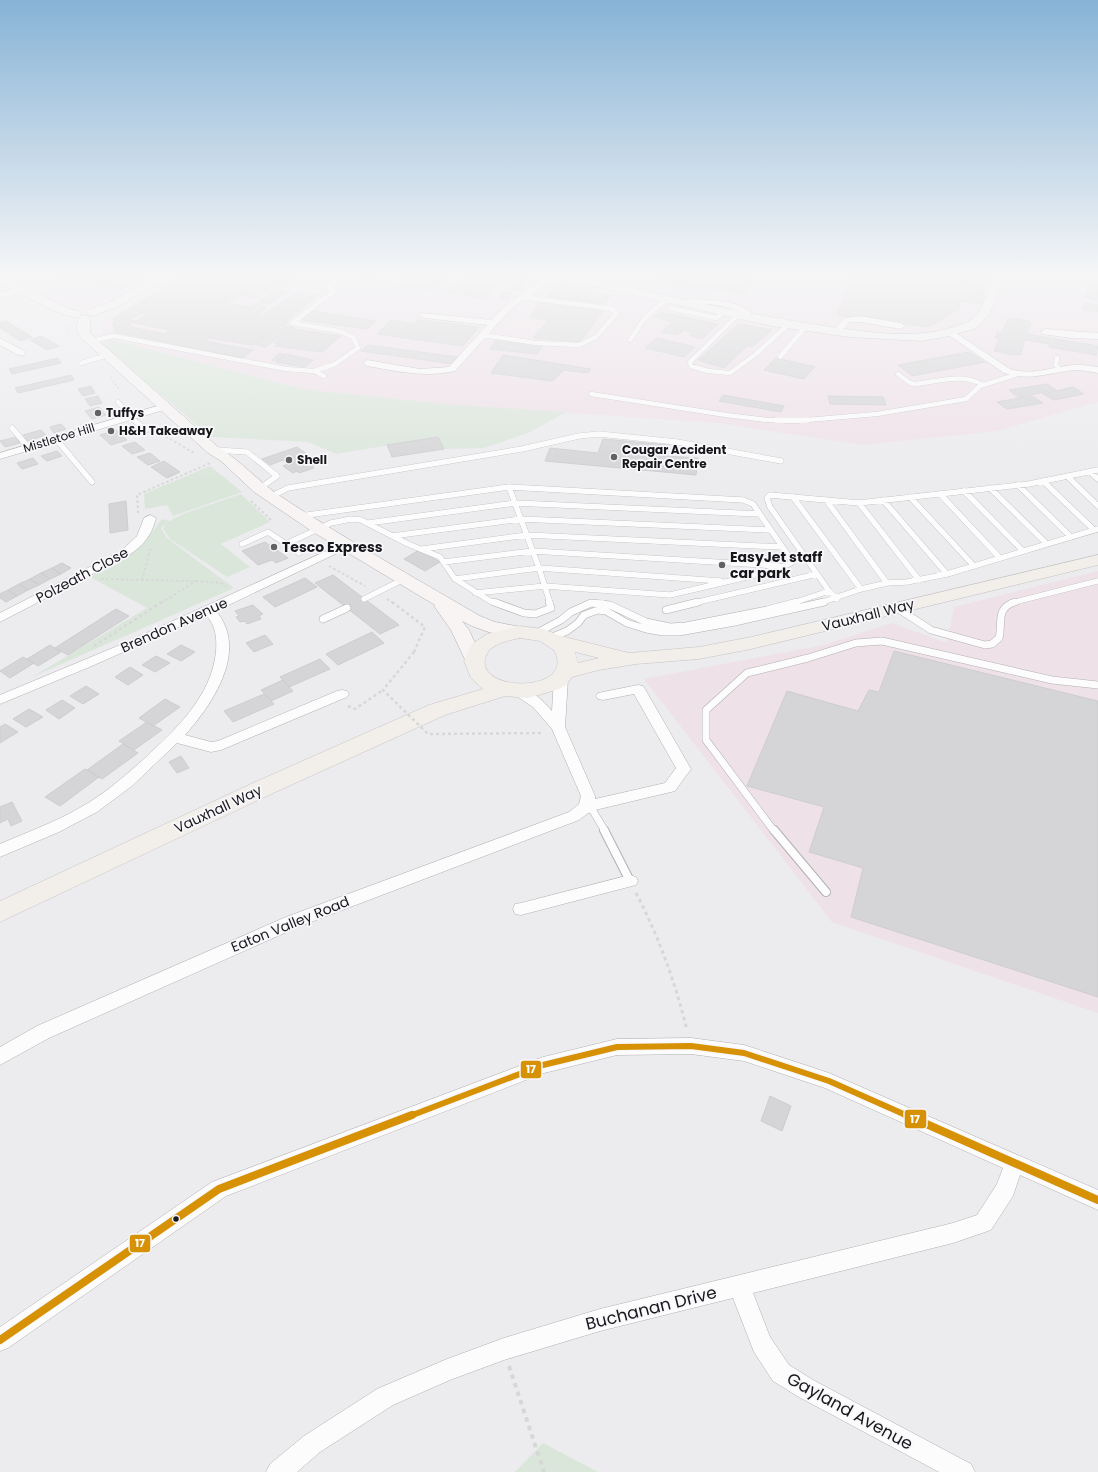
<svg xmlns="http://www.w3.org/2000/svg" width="1098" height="1472" font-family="Poppins,sans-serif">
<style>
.built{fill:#dcdbe3}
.industrial{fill:#efe1e8}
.green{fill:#dbe6db}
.building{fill:#d5d4d6;stroke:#cdcdcf;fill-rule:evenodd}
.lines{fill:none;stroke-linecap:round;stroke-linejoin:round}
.lane-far3-casing{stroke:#b1b0b3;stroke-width:5}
.lane-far2-casing{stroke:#b1b0b3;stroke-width:6}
.lane-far1-casing{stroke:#b1b0b3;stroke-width:8}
.lane-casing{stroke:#b1b0b3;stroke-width:10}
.street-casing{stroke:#b1b0b3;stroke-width:1}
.secondary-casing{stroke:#b1b0b3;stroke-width:1}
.primary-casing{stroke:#c5c5c6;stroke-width:1}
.path-far4{stroke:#d7d7d8;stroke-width:1.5;stroke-dasharray:2 2;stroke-linecap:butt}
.path-far3{stroke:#d7d7d8;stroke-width:2;stroke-dasharray:2.5 2.5;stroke-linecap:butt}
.path-far2{stroke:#d7d7d8;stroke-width:2.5;stroke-dasharray:3 3;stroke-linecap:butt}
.path-far1{stroke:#d7d7d8;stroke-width:3;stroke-dasharray:3.5 3.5;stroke-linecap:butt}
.path{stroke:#d7d7d8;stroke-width:4;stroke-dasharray:4.5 4.5;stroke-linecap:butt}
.lane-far3{stroke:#fcfcfc;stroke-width:4.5}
.lane-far2{stroke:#fcfcfc;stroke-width:5.5}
.lane-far1{stroke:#fcfcfc;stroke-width:7}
.lane{stroke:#fcfcfc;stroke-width:8}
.street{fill:#fcfcfc;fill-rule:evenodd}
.secondary{fill:#f7f4f3;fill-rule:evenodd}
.primary{fill:#f2eeea;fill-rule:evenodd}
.path-bridge{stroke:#d7d7d8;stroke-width:2.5;stroke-dasharray:3 3;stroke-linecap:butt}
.bus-1-far1-casing{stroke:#f8f8fc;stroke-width:9}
.bus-1-casing{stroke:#f8f8fc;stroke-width:10}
.bus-1-far1{stroke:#d69104;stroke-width:6}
.bus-1{stroke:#d69104;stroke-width:8}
.poi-dot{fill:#626264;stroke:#f8f8fc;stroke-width:1.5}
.bus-dot{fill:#18181a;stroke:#f8f8fc;stroke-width:1.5}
.labels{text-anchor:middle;stroke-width:3.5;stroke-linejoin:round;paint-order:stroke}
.far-poi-label{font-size:12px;font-weight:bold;fill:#18181a;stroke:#f8f8fc;text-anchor:start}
.far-street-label{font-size:12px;fill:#18181a;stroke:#f8f8fc}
.poi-label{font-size:14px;font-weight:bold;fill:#18181a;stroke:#f8f8fc;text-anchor:start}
.street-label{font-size:14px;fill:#18181a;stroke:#f8f8fc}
.near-street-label{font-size:17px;fill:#18181a;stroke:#f8f8fc}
.line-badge{stroke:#f8f8fc;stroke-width:1.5}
.badge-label{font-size:11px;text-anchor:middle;font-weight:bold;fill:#fff}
</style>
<rect width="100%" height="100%" fill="#ecebee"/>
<path class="built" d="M913,275H994L989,285Z"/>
<path class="industrial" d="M35,275H162L115,302L88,308L74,307L60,304L20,283Z
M179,275H910L993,286L1003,275H1098V402L997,431L863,445L717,423L444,404L304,389L110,339L98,341L92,336L103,333L100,324Z
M1098,571V1013L832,922L644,679L824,645L892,623L947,643L954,607Z"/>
<path class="green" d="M110,339L302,389L444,404L566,412L530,432L484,448L444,449L437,437L336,454L308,442L211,437L98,341Z
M210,466L242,492L173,516L167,505L145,509L144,494Z
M241,494L270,522L221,544L250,567L227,577L170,539L163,528L167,523L161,528L167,538L234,588L32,677L147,608L90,577L118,564L149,536L162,519L169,521L183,514Z
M543,1443L598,1472H515Z"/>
<path class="building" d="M43,275H146L121,289Z
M186,275H300L282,287L276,285L257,298L239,295L226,303L251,307L256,304L267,307L258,315L261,316L297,293L318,295L288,320L252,345L209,338L205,341L253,350L242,358L115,332L113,323L116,320L113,319ZM141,313L147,314L137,321L130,320ZM130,322L170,330L165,334L135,328L130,326Z
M362,275H378L382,276L375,281L357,279Z
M405,275H448L433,290L394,286Z
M465,275H507L484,298L447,293Z
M512,275H531L519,290L508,289L515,282L508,281Z
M658,275H755L745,294L654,282Z
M851,275H919L985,283L982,304L961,301L959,309L929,327L837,315Z
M1090,280L1098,281V300L1086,298Z
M557,284L584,287L583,289L592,290L590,293L610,296L605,304L547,297Z
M276,290L289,291L269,304L257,302Z
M502,292L512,293L507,299L499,298Z
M540,302L604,310L580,342L533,338L548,320L530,317Z
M1085,303L1098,305V312L1083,309Z
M313,311L376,321L367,329L302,320Z
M660,312L718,324L702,339L689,335L692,332L684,330L677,335L661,332L673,322L654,317Z
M1014,318L1031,322L1027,334L1098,346L1096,355L1049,347L1050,344L1025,340L1020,355L1015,354L1014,355L994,351L999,339L995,338L997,332L1002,333L1008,319L1013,320Z
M391,320L412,324L419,320L479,327L463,346L377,334Z
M6,321L32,337L20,341L0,328V323Z
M286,322H288L284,326L294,327L290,332L286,331L266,347L253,344Z
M739,324L772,330L752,347L747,346L724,368L698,360Z
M293,329L341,336L322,352L275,346L279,343H274L286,332H290Z
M41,336L59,346L47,350L30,340Z
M657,338L695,347L684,357L645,348Z
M496,339L543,345L537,354L490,349Z
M368,345L457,357L453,364L361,351Z
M969,352L985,362L912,376L898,365Z
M280,353L285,355L277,361L272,360Z
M286,354L313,360L304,367L276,362Z
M503,355L591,369L588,373L564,370L552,381L491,373Z
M58,358L61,363L12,374L9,369Z
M776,358L815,367L804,379L764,370Z
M71,375L74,380L18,393L15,388Z
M1047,384L1056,390L1018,397L1009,390Z
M91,386L95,393L83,396L78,389Z
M1073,387L1084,394L1054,400L1043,394Z
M723,395L784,406L781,412L719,401Z
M98,396L102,403L90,406L85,399Z
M828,396L883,397L886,405L830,404Z
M1032,396L1043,403L1007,409L997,402Z
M99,407L106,415L92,419L85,411Z
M61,424L66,429L54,433L50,427Z
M41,430L46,435L28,441L23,435Z
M116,430L127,440L111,445L100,435Z
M16,437L20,443L5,447L0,441Z
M438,437L444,449L392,457L387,445Z
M603,439L669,445L666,456L698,458L696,475L545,461L550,448L598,453Z
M135,442L145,450L132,454L122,446Z
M297,447L319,463L312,466L314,468L299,473L297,471L293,473L283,466L288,464L283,460L270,465L262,459Z
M57,451L62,456L47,461L41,456Z
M150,453L160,461L148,465L137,457Z
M33,458L38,464L22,469L17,463Z
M164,461L180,472L167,478L151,467Z
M126,501L128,530L110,533L109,504Z
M265,542L288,558L276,563L272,560L258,565L242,551Z
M419,550L440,562L425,571L404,559Z
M62,563L71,568L61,574L52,568Z
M52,568L61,574L50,579L41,573Z
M41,573L50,579L39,585L30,579Z
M333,575L399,625L380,634L315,583Z
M305,578L317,587L275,607L263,597Z
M30,579L39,585L28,590L19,584Z
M19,584L28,590L17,596L8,590Z
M8,590L17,596L6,602L0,598V594Z
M253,605L263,614L259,616L261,619L247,624L245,621L240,622L236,617L239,616L235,611Z
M116,609L129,616L68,655L55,648Z
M372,632L384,643L338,665L326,654Z
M265,635L273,644L254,652L246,643Z
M50,645L61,652L38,666L27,659Z
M181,645L195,652L181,661L167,654Z
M894,651L1098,701V997L851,917L863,868L809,852L824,807L747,786L787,691L858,711L869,690L879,692Z
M156,656L170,663L155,672L142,665Z
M23,657L34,663L10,678L0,671Z
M320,659L330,669L289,687L280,677Z
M130,667L143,675L128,685L115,677Z
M283,680L293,691L271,701L261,690Z
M86,686L99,694L83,704L70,696Z
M264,694L274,704L233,722L224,711Z
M165,699L180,707L153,726L139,718Z
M62,700L75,708L59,719L46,710Z
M29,709L43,717L26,727L13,719Z
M147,722L162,730L134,750L119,741Z
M5,724L18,732L0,743V727Z
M123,744L138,753L102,779L87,770Z
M181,756L189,768L177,773L169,762Z
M85,769L99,777L60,806L45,797Z
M12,802L22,821L11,826L8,819L0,823V807Z
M770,1096L791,1106L782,1131L761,1121Z"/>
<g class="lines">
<g class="lane-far3-casing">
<path id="lane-far3" d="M36,275V280
M670,308L716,318L724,312
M738,315L690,362L691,366L708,371L730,373L756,354L789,324
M483,335L536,343L579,345L596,337L616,314L612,309L607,308L521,297
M630,340L644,319L666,299
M91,341L114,336L286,369L314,371L324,376
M780,357L806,326
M1057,358L1056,365L1060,370
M81,363L108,355
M314,371L335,364L358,348L353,337L339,331L292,323L334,291L327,287L341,275
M898,374L910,383L915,384C939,382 961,372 983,385
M591,394L726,415L767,420L795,421L877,414L966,399L980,386L1015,375
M118,402L135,421"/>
</g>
<g class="lane-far2-casing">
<path id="lane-far2" d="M134,420L146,430
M776,420H808
M12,428L28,447
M56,439L92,482
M216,450L247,452L277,476L259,489
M1090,472L1098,479
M1068,477L1098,506
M1043,481L1094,530
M1018,485L1071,537
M509,487L539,568L550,603
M990,488L1047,544
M964,491L1023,551
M940,494L1000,558
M270,497L288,488L522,449L579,436L599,434L677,442L781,461
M793,497L861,589
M910,497L974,566
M826,500L887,583
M883,500L947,574
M859,503L919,580
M300,516L509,487L743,500L753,504L790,558L791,563L780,568L751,576L670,595L545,586L475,593
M368,523L515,503L759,514
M392,536L521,519L769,530
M242,544L268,532L286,544L331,523L351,519L361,520L408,544L440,557L455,579L490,601L497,603
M286,544L299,553
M422,549L527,535L781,547
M444,562L533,551L780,566
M455,579L539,568L721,581
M364,599L404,579
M837,599L829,591L770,507L767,498L770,495L859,503L1029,484L1098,470
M590,603H603
M694,603L817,574
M793,603L829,591
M820,603L861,589L887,583L907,582L947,574L1098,529
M1011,603L1098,581"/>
</g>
<g class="lane-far1-casing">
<path id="lane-far1" d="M494,602L524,613L535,614L551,608L549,602
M897,608L931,630L985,645L992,644L999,638C1003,623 995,608 1015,602
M666,610L698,602
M323,619L347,608
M537,633L561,620L571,612L591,603L610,605L646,622L670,627L686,626L767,610L797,602
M550,638L567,631L578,623L584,615L598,610L606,611L627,623L646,629L663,632H679L735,622L824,602
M586,807L593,811L605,831
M774,831L706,740V710L747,673L808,658L856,643L882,641L1052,680L1098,685"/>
</g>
<g class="lane-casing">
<path id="lane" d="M604,830L630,881
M774,830L826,892"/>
</g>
<g class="street-casing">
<path id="street" d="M551,275H561L513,307L455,371C425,378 397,371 367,366L363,363L367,360L420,369L449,367L487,325L424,318L420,315L421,313L492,320C510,300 527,289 551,275Z
M22,287H25V291L0,298V293Z
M691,299C713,300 741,299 755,318L751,321C746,319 743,314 738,311C724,304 700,302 685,305L681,303Z
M860,316L901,323L905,326L901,329L860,322H850L839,333H833L832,331L845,318Z
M950,329L1010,369C1031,376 1052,367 1073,365C1081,364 1090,366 1098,367V373C1091,372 1083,370 1076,370C1049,372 1031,382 1004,373L947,334L946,332L947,330Z
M1045,329L1098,333V339L1071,338L1042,334L1041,332Z
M0,338L24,351L25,353L24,355H18L0,345Z
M164,404L169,407L167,409L0,459V453Z
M150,515L156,518C152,535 143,546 129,555L0,622V613L121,551L137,536L144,518Z
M346,542L350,543L352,545L350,547L216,611C249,650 213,704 185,735L211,742L218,741L337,691L342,690L347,691L349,694L347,697L221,750L211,752L177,743L132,786L97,812L59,832L0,857V844C30,831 61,820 88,803C109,790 127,774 145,758C176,729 211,697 216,652C217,638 216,626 206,615L92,666L0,704V695L127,642Z
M561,674L566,675L568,678L565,727L595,796V799L665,783L676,768L634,694L603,700L598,699L596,696L598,693L638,685L643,686L645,689L691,769L675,791L591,811L579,820L298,927L49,1038L0,1065V1047L37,1026L286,917L569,812L579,804L581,796L552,729L533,707L515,695L513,692L515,689C529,685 544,702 552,711L554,678L556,675Z
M630,875L636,877L638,881L636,885L521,915L515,914L513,909L515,904L521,903Z
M691,1038L744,1045L829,1073L1098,1190V1210L1020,1175L1013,1196L991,1230L953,1243L753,1293L770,1337L789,1365L813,1380L971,1464L975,1472H939L797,1396L773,1381L754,1352L733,1298L600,1331L504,1360L450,1380L393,1405L320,1452L297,1472H266L270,1464L304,1436L377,1389L447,1359L504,1338L600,1309L953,1223L977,1215L997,1184L1003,1168L825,1088L744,1061L691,1054L617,1055L544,1073L226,1196L8,1348L0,1351V1327L212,1182L543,1057L617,1039Z"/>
</g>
<g class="secondary-casing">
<path id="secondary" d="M158,275H172L121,305L93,316L89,315L87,312L89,309L113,301Z
M552,275H574C657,293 740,314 825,326C867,332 913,340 954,327C958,325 964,324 968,322C983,313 988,290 994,275H1005L989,315L976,328L950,336L921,341L850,337L772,326L557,278Z
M0,277C28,284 51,305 79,311L81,314L79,317C65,320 17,291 0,284Z
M84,315L88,316L90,319V333L218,447C241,461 258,481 280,496C345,539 413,577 480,616L495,622L526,628L529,632L526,636C509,640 478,630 462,621L469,630L483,660L481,664L474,666L467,664L451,630L434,606L435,605L313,532L254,492L221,461L208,453L80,337C76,331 76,322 80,316Z"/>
</g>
<g class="primary-casing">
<path id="primary" d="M1098,555V565L751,649L699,659L636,664L599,670L572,677L566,685L559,689L528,698L505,696L445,715L269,795L0,922V901L253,783L429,705L483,689L471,678L464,661L472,644L487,634L520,626L543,629L561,636L629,653L699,647L751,637ZM520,638L540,641L554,650C577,693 478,693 485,659C488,644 507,641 520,638ZM575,652L599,658L578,663Z"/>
</g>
<path class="path-far4" d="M59,322L70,332
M111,377L120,391"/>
<path class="path-far3" d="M156,434L165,436L194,453
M251,501L272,521
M138,513L137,495L210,463
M329,566L365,586
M101,579L196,581L221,583L226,587
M142,580L151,547
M387,599L393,603
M161,603L196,581"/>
<path class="path-far2" d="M392,602L425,627L414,652
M94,646L162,602
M348,706L355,709L383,690"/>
<path class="path-far1" d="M636,893C659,937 675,982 687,1030"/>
<path class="path" d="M509,1366L544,1472"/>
<use href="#lane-far3" class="lane-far3"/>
<use href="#lane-far2" class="lane-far2"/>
<use href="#lane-far1" class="lane-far1"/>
<use href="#lane" class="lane"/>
<use href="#street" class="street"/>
<use href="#secondary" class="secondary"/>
<use href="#primary" class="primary"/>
<path class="path-bridge" d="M414,652L383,690L428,734L544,733"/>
<g class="bus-1-far1-casing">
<path id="bus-1-far1" d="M410,1116L543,1065L617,1047L691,1046L744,1053L829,1081L908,1116"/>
</g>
<g class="bus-1-casing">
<path id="bus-1" d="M906,1115L1098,1200
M0,1340L219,1189L412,1115"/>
</g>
<use href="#bus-1-far1" class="bus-1-far1"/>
<use href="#bus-1" class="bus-1"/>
</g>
<linearGradient id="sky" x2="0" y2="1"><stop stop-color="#87b3d6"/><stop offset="0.57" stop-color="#f6f6f7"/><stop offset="1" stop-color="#f6f6f7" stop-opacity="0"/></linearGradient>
<rect width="1098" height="481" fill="url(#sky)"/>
<g class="poi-dot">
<circle cx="98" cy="413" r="4"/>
<circle cx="111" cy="431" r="4"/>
<circle cx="614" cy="457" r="4"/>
<circle cx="289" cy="460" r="4"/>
<circle cx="274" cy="547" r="4"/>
<circle cx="722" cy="565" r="4"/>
</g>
<circle class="bus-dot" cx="176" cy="1219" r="3.5"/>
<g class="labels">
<g class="far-poi-label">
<text x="106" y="417">Tuffys</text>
<text x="119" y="435">H&amp;H Takeaway</text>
<text x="622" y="454">Cougar Accident<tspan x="622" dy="14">Repair Centre</tspan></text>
<text x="297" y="464">Shell</text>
</g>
<g class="far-street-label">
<text transform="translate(59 438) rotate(-17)" y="4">Mistletoe Hill</text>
</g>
<g class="poi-label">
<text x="282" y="552">Tesco Express</text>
<text x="730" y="562">EasyJet staff<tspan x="730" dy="16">car park</tspan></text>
</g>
<g class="street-label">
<text transform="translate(82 575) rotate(-28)" y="5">Polzeath Close</text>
<text transform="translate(868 615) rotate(-14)" y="5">Vauxhall Way</text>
<text transform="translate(174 625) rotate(-24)" y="5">Brendon Avenue</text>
<text transform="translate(218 809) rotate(-25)" y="5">Vauxhall Way</text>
<text transform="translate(290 924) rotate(-22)" y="5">Eaton Valley Road</text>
</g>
<g class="near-street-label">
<text transform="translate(651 1308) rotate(-14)" y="6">Buchanan Drive</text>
<text transform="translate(850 1411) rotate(29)" y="6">Gayland Avenue</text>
</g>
</g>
<g class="line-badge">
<rect x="520" y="1060" width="22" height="19" rx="4" fill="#d69104"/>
<rect x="904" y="1109" width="23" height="20" rx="4" fill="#d69104"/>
<rect x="129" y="1234" width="22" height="19" rx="4" fill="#d69104"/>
</g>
<g class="badge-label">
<text x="531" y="1073">17</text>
<text x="915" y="1123">17</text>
<text x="140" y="1247">17</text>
</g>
</svg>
